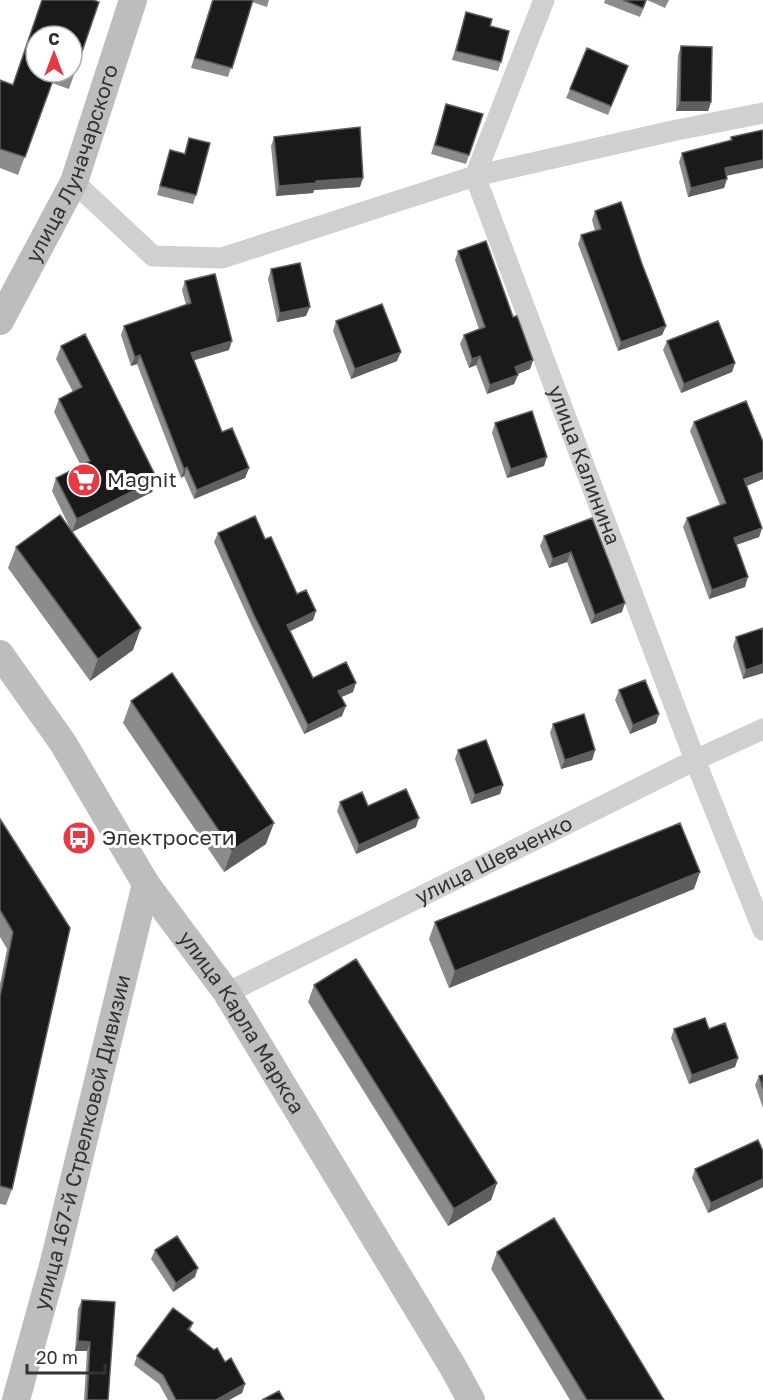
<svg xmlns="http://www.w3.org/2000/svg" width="763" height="1400" font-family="'Golos Text',sans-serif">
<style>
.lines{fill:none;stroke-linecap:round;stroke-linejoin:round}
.street{stroke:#d0d0d0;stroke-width:21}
.secondary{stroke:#bdbdbd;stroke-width:28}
.wall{fill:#8c8c8c;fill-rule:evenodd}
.shaded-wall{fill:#5f5f5f}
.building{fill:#1a1a1a;stroke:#5f5f5f;stroke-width:1.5}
.labels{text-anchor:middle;stroke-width:6;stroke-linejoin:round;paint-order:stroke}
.street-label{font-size:21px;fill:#333;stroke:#fff}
.poi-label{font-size:21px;fill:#333;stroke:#fff;text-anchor:start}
</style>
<rect width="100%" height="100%" fill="#fff"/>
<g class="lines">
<g class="street">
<path id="s1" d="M544,0L475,176L695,760L763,930"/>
<path d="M74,182L153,256L222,258L475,176L672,131L763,113"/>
<path id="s2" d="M227,993L695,760L763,729"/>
</g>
<g class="secondary">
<path id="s3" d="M0,321L74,182L133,0"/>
<path id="s4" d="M0,654L63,743L146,884L227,993L453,1367L471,1400"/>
<path id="s5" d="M16,1400L53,1266L146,884"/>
</g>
</g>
<path class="wall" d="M212,0H269L267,7L252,2L228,77L191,68Z
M605,0H669L665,8L647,0L640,17L604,3Z
M99,2L69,89L52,83L18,175L0,168V80L12,85ZM72,36V72H36Z
M466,12L490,26L501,62L498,71L452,60Z
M681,46L711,102L708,111H676L678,55Z
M628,66L608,115L566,98L570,89Z
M446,104L469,155L466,164L431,154Z
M763,130L727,176L724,188L688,197L679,162L682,153L730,141L731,137Z
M274,137L360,187L314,190L313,193L276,196L271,146Z
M189,138L196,195L193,204L157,195L170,150L184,154Z
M595,211L642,264L666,326L662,335L618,351L578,244L581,235L595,231L592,220Z
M458,251L513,317L533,360L530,369L518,374L514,384L487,394L476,365L469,368L460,344L464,335L479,329L455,260Z
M271,269L306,316L277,322L268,279Z
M185,281L229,350L194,360L222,432L249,468L245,478L194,499L184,476L181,478L137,364L131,366L121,335L124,326L186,305L182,290Z
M336,321L397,361L351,379L333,331Z
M667,341L735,363L732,372L681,393L663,350Z
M61,346L157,479L152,492L72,532L133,650L90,681L8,568L16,547L72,532L52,491L56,478L81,466L54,412L59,399L73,392L56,359Z
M694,422L763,442V479L747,486L762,528L759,537L736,545L745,587L709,599L683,527L687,518L720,505L690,431Z
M495,423L544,466L507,478L492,433Z
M592,518L622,612L591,624L567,562L549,568L540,546L544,536Z
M218,533L265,539L297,594L316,611L313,620L290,631L313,678L353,692L341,697L342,716L304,734L251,624L214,542Z
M763,628V673L743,679L733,646L736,637Z
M619,690L659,714L656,723L630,734L615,700Z
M131,701L266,844L224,872L123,723Z
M553,724L595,750L592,760L561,769L550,733Z
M458,750L503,785L500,794L471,804L455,759Z
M340,802L368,806L416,827L356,854L337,811Z
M0,819L70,928L12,1189L6,1205L0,1204V984L7,949L0,937Z
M694,889L449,988L429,939L435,922Z
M314,985L497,1183L491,1200L448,1226L308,1002Z
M674,1029H709L738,1058L735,1067L689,1084L671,1038Z
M763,1075V1108L755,1085L759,1076Z
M763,1151V1187L708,1213L692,1178L695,1169Z
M155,1250L195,1277L173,1292L151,1259Z
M497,1252L664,1400H570L491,1269Z
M82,1300L108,1400H84L87,1351H75L78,1309Z
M193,1323L190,1331L225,1362L245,1384L242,1393L229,1400H168L159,1384L134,1365L137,1356Z"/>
<path class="shaded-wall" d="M680,102H711L708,111H676Z
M763,160V168L721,177L725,168Z
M363,178L360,187L314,190L313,193L276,196L279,186L316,181Z
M727,179L724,188L688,197L691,188Z
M310,307L306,316L277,322L280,313Z
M666,326L662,335L618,351L621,342Z
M232,341L229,350L188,362L191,353Z
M401,352L397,361L351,379L355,369Z
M140,355L137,364L131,366L135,357Z
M480,356L476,365L469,368L472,359Z
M533,360L530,369L512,376L515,367Z
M735,363L732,372L681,393L684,384Z
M518,375L514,384L487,394L490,385Z
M547,457L544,466L507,478L511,469Z
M187,467L184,476L181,478L184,469Z
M249,468L245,478L194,499L197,490Z
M763,472V479L741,488L744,479Z
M157,479L152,492L72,532L77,519Z
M762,528L759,537L730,547L734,538Z
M571,552L567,562L549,568L553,559Z
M748,577L745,587L709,599L712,590Z
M625,603L622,612L591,624L595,615Z
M316,611L313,620L284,634L287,625Z
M141,628L133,650L90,681L98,659Z
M763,664V673L743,679L746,670Z
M356,683L353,692L335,700L338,691Z
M346,706L342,716L304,734L308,725Z
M659,714L656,723L630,734L633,725Z
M595,750L592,760L561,769L565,760Z
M503,785L500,794L471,804L475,795Z
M419,818L416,827L356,854L359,845Z
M274,823L266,844L224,872L232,850Z
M700,872L694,889L449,988L455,971Z
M738,1058L735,1067L689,1084L692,1075Z
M763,1179V1187L708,1213L711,1203Z
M497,1183L491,1200L448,1226L454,1209Z
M198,1268L195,1277L173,1292L176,1283Z
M78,1341L90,1342L87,1351H75Z
M245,1384L242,1393L229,1400H216Z"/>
<path class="building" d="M42,0H93L99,2L75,72L72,71V36H36V72H56L25,157L0,149V80L13,85Z
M213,0H253L232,68L195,58Z
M623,0H646L643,8Z
M466,12L492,19L490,26L509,31L501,62L456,51Z
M681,46L712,47L711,102H680Z
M587,48L628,66L611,106L570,89Z
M446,104L483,114L469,155L435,145Z
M360,127L363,178L316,181V183L279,186L274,137Z
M763,130V160L725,168L727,179L691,188L682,153L732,140L731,137Z
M189,138L210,143L196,195L160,186L170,150L185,154Z
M621,202L642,264L666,326L621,342L581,235L601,229L595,211Z
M486,241L513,317L517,316L533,360L515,367L518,375L490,385L480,356L472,359L464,335L485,327L458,251Z
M300,263L310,307L280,313L271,269Z
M215,274L232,341L191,353L222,432L232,428L249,468L197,490L187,467L184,469L140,355L135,357L124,326L191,303L185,281Z
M382,304L401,352L355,369L336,321Z
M718,321L735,363L684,384L667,341Z
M85,334L157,479L77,519L56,478L90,461L59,399L82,387L61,346Z
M746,401L763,442V472L744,479L762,528L734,538L748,577L712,590L687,518L726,503L694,422Z
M532,411L547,457L511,469L495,423Z
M60,515L141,628L98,659L16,547Z
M255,516L265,539L271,537L297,594L306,590L316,611L287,625L313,678L346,662L356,683L338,691L346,706L308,725L254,615L218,533Z
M592,518L625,603L595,615L571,552L553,559L544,536Z
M763,628V664L746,670L736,637Z
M172,673L274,823L232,850L131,701Z
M645,680L659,714L633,725L619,690Z
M584,714L595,750L565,760L553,724Z
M486,740L503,785L475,795L458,750Z
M406,789L419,818L359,845L340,802L362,792L368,806Z
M0,819L70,928L12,1189L0,1186V997L13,932L0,910Z
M680,823L700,872L455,971L435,922Z
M356,959L497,1183L454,1209L314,985Z
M705,1018L709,1029L725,1023L738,1058L692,1075L674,1029Z
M763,1075V1089L759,1076Z
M758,1140L763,1151V1179L711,1203L695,1169Z
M554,1218L664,1400H587L497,1252Z
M177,1236L198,1268L176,1283L155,1250Z
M82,1300L115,1302L108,1400H87L90,1342L78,1341Z
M173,1308L193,1323L188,1329L214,1350L217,1348L225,1362L231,1358L245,1384L216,1400H176L163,1375L137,1356Z
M279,1391L284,1400H262Z"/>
<defs>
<g id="supermarket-disc" transform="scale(1.725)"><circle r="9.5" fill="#e63946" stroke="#fff"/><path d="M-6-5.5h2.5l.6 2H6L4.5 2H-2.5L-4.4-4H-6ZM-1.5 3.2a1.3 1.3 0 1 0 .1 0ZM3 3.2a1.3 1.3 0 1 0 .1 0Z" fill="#fff"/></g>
<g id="bus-disc" transform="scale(1.725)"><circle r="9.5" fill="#e63946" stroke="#fff"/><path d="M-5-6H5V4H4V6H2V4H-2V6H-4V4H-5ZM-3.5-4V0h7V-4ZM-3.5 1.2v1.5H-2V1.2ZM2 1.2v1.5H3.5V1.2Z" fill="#fff"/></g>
</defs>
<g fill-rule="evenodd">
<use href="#supermarket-disc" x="84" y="480"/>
<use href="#bus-disc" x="79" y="838"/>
</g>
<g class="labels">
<g class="street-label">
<text dy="7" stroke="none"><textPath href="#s3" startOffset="174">улица Луначарского</textPath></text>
<text dy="7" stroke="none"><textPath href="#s1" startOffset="498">улица Калинина</textPath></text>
<text dy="7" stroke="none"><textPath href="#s2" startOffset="298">улица Шевченко</textPath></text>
<text dy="7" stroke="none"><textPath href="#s4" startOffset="441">улица Карла Маркса</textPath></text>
<text dy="7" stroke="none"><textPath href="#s5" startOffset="266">улица 167-й Стрелковой Дивизии</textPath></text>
</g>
<g class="poi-label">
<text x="107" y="487">Magnit</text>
<text x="102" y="845">Электросети</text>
</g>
</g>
<g transform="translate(54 54)"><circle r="28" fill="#ffffff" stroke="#adadad" stroke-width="1.5"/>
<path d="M0-4.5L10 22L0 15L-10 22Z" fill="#e63946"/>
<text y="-9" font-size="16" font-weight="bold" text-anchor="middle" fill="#333333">С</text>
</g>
<path d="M27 1364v9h78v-9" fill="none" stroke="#333333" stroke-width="3"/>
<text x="36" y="1364" font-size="18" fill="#333333" stroke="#ffffff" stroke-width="4.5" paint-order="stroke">20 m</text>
</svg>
